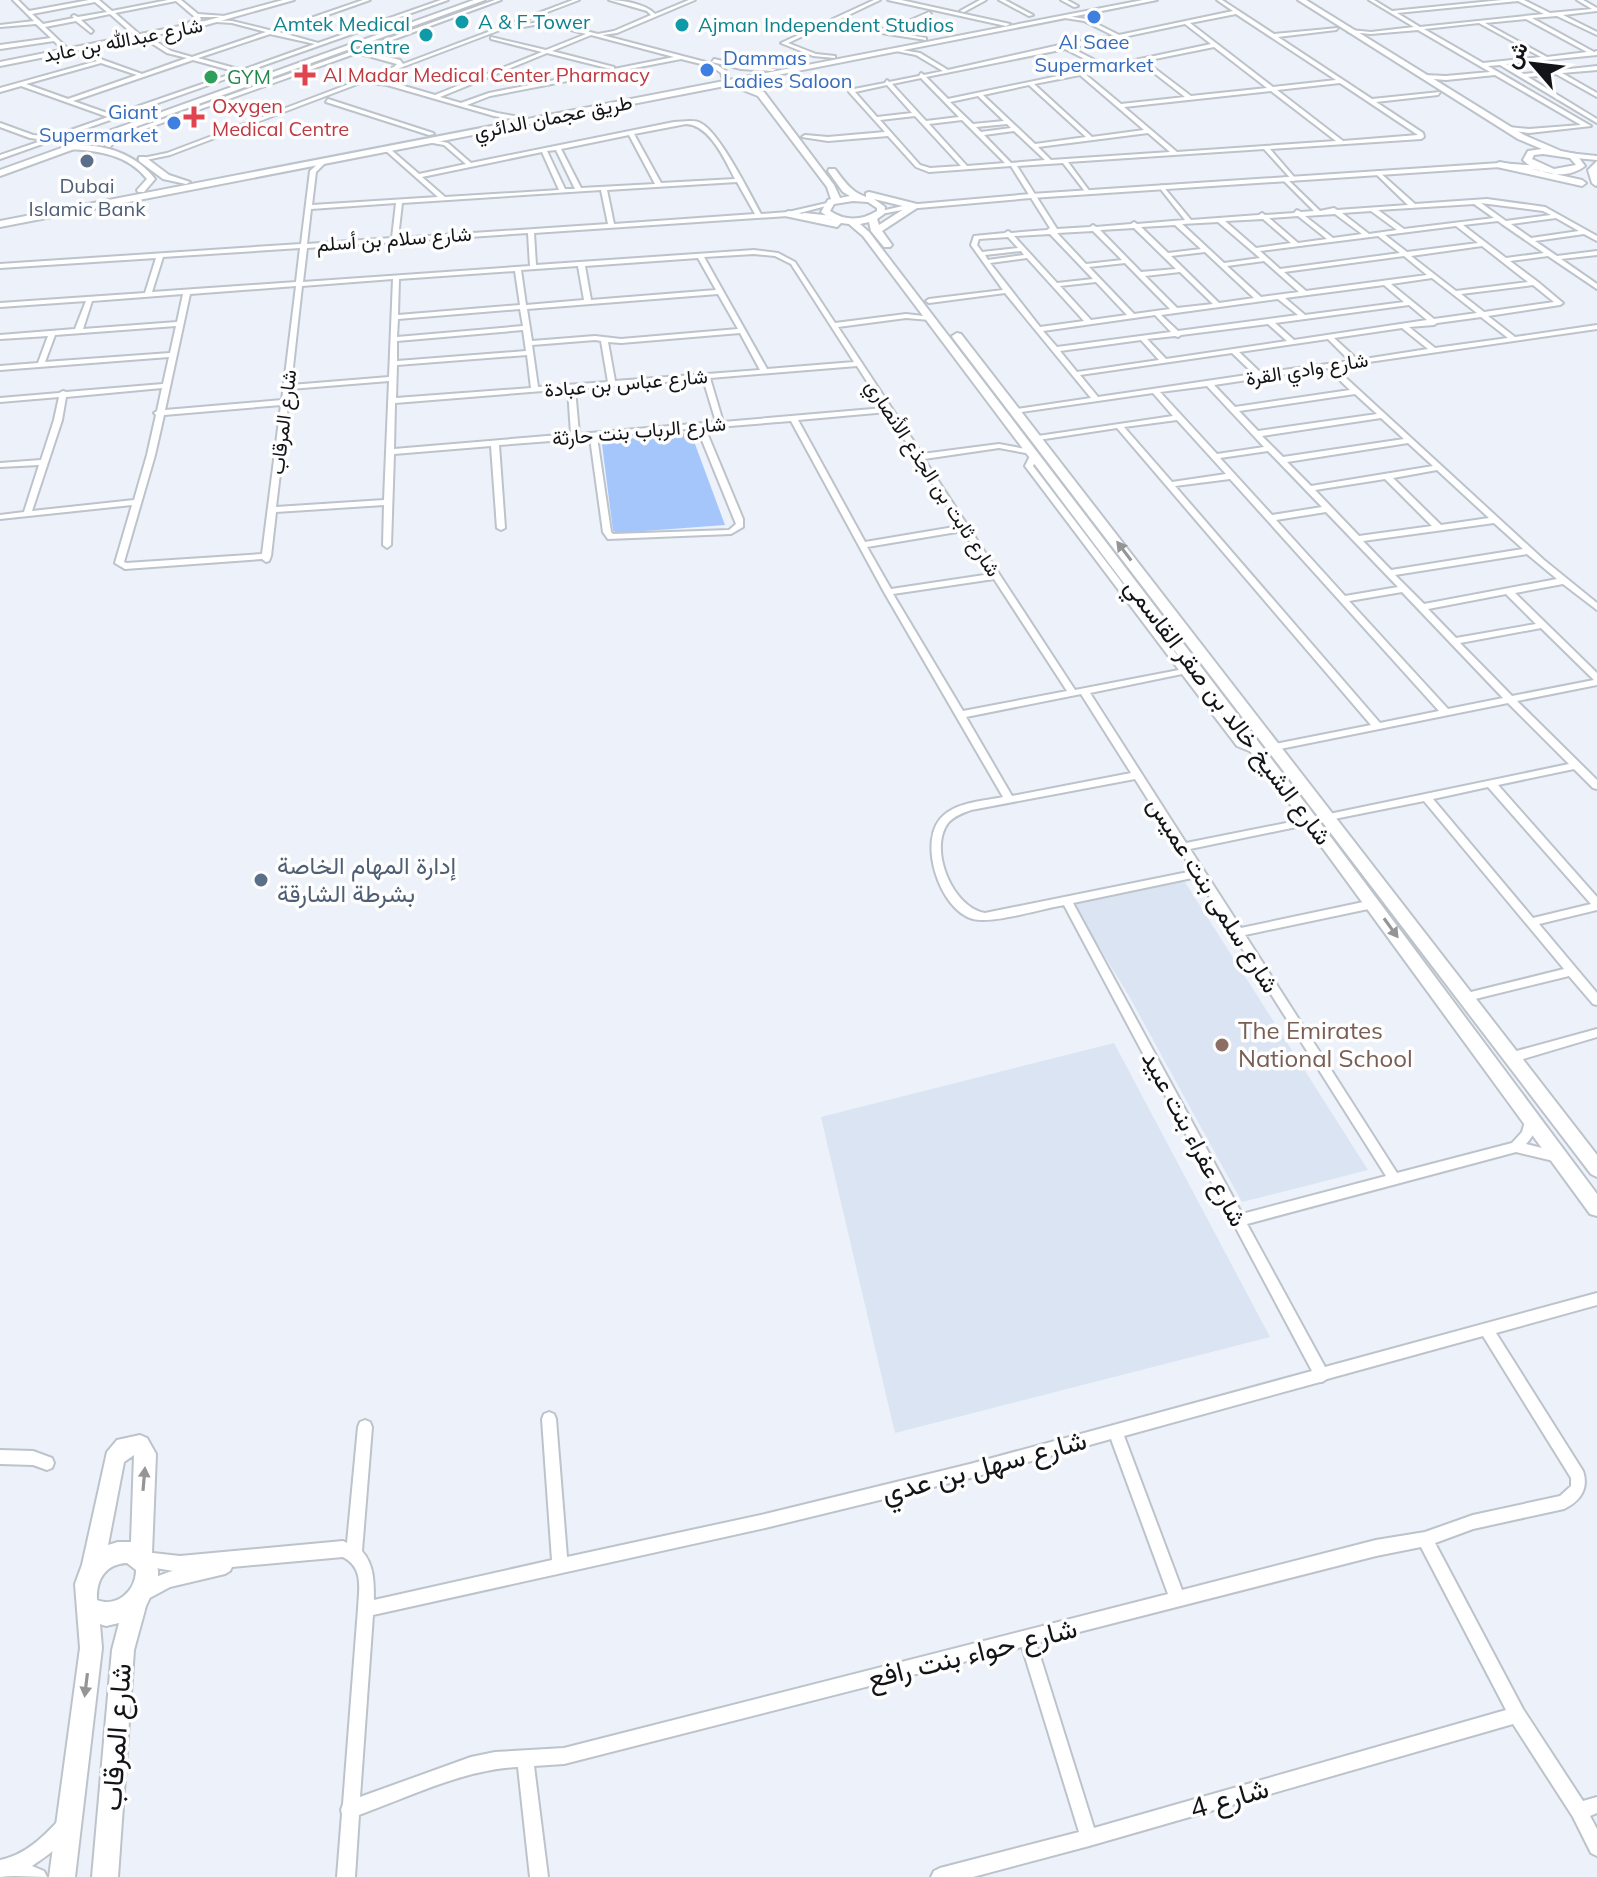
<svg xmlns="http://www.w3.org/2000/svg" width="1597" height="1877" font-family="Mulish,Vazirmatn,sans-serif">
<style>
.built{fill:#dae4f3}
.green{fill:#a5c6fb}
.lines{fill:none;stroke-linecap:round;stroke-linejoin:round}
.minor-casing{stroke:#bdc3cb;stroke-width:4}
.tertiary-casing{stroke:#bdc3cb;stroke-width:4}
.secondary-casing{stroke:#bdc3cb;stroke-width:4}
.primary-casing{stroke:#bdc3cb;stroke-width:4}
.minor{fill:#fff;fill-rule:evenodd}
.tertiary{fill:#fff;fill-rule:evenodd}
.secondary{fill:#fff;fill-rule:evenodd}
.primary{fill:#fff;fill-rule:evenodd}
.oneway{fill:#959597}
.shop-dot{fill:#3f7fe0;stroke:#fefefe;stroke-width:3}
.culture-dot{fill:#0f9aa8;stroke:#fefefe;stroke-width:3}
.health-dot{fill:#e0444e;stroke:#fefefe;stroke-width:3}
.leisure-dot{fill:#2e9e5b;stroke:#fefefe;stroke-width:3}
.service-dot{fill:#5c6f8a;stroke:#fefefe;stroke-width:3}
.education-dot{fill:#8d6e63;stroke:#fefefe;stroke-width:3}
.labels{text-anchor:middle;stroke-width:7;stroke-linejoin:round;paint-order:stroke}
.far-culture-label{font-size:20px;fill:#0d838f;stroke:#fefefe;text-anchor:start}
.far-street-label{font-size:20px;fill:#131417;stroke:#fefefe}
.far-shop-label{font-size:20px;fill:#366cbe;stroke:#fefefe}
.far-health-label{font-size:20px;fill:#be3a42;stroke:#fefefe;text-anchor:start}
.far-leisure-label{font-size:20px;fill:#27864d;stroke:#fefefe;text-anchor:start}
.far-service-label{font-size:20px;fill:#4e5e75;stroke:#fefefe}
.street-label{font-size:24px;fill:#131417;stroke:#fefefe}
.service-label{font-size:24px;fill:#4e5e75;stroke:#fefefe;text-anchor:start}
.education-label{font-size:24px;fill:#785e54;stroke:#fefefe;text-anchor:start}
.near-street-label{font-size:28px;fill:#131417;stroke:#fefefe}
</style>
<rect width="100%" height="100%" fill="#ecf1fa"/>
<path class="built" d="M1183,879L1368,1170L1242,1202L1129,996L1073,904Z
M1114,1043L1270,1337L895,1433L821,1117Z"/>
<path class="green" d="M687,433L692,436L725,525L618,533L613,531L602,444L605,441Z"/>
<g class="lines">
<g class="minor-casing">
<path id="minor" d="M13,0H18L29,11L89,0H99L112,11L168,0H181L198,14L225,16L223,17H200L201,20L188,25V23L196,18L176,1L115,13L138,33V35H134L110,14L81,20L93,31L91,33L76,21L45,27L67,48V50H63L54,41L0,49V45L51,38L36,24L0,27V25L34,21ZM95,2L107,12L78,17L74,15L72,16L74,18L43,24L32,14Z
M363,0H370L279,32L318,43L441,0H448L0,159V155L44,140L30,138L0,127V123L33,135L45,136L48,138L108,117L21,86L0,92V88L97,61L82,49V47H86L103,60L142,74L187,58L167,53L142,37V35H146L171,51L192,57L266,32L232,23L216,22L214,20L232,21L273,31ZM270,34L315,44L242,70L198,58ZM193,60L237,72L113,115L73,101ZM101,63L137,75L68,99L26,84Z
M495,0H501L362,51L400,60L403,64L573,0H579L170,155L141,161L138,159L167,153L394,67L397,64L357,53L117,139L110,147L105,146L113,137Z
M609,0C622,0 646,4 655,14L689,0H695L617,33L602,35L717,65L726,71L728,78L723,79L721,73L713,67L681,59L490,96L467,105L497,113L520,117L518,120L494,116L387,85L371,83L387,81L435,95L542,52L491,39V37L546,50L586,34L545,23L523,27L521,25L539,22L541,20L598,34L614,31L651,15L647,11ZM591,35L674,57L614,69V67L552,51ZM547,53L611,69L489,93L461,103L440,97Z
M874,0H880L838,20L888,30L929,12L931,14L894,32L926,38V40L887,34L833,22L788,43L816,54L835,56V58L813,56L781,43Z
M980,0H986L964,12L960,11Z
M999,0H1005L1033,15L1029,16Z
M1061,0H1067L1078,6L1074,7Z
M1217,0H1222L1274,34L1338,28L1336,30L1278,37L1372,99L1440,92L1438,95L1376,102L1423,133L1424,137L1421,139L1270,149L1295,178V180L1293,181L1264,149L1068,162L1090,192L1087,194L1063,163L1017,166L1057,229L1090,227L1093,225L1096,227L1131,224L1134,222L1137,224L1185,220L1159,187L1162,185L1191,220L1259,215L1262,213L1265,215L1294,213L1297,210L1301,212L1314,211L1283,180V178L1285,177L1320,211L1334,208L1337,210L1408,205L1376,174V172L1378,171L1415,204L1487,199L1545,207L1597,236V241L1584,234L1535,241L1557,256L1597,251V255L1561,259L1597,284V289L1548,256L1510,261L1538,282L1563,303L1560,305L1488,316L1515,337L1597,325V329L1334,367L1544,560L1597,603V610L1563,584L1515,593L1597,673V685L1517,701L1597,780V789L1593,788L1574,769L1498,785L1597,897V910L1539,924L1597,993V1005L1593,1004L1569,976L1467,1001L1463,1000L1461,997L1463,994L1467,993L1564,969L1424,801L1329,820L1324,817L1329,814L1569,764L1508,703L1275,750L1272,749L1270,747L1275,744L1371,725L1117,428L1038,440L1034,438L1038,436L1173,416L1153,393L1014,413V409H1017L1091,398L1005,293L929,303L926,301L929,299L1003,290L971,245L974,236L1005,233L1008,231L1011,233L1047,230L1050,228L1011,166L929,172L916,167L888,136L828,141L802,137L805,135L828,137L885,132L849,92V90L885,83L887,80L889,82L919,76L921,73L924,75L943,71L916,55L896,51V49L920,53L948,70L1064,44L1114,36L1084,21L1065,18V16L1087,19L1119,35L1233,11ZM1236,14L1336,80L1273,87L1190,23ZM1185,24L1211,44L1107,66L1071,48ZM1214,47L1267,88L1191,96L1145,61ZM1065,49L1101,67L948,99L926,77ZM1140,62L1185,97L1121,104L1085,74ZM1080,75L1144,130L1092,137L1034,84ZM921,78L959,117L926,121L892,84ZM1340,83L1418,135L1343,141L1277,90ZM887,85L912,113L877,117L855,92ZM1029,85L1086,137L1035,144L983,95ZM1271,91L1336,141L1177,152L1124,107ZM978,96L1004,121L973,124L950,102ZM915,116L961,166L930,168L920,165L880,120ZM962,120L1005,163L967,166L929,124ZM1007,124L1011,128L981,132L976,127ZM1014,131L1045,160L1011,163L984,135ZM1148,133L1170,152L1051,160L1038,147ZM1481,203L1543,211L1551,215L1506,221ZM1474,204L1494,218L1404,229L1378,210ZM1371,211L1397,230L1369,234L1342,213ZM1335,214L1362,234L1333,238L1305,216ZM1298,216L1327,239L1298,243L1269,218ZM1556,218L1579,231L1531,238L1511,224ZM1263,219L1291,243L1256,248L1225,221ZM1498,221L1502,224L1544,253L1506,258L1463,225ZM1218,222L1260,258L1224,263L1182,224ZM1175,225L1201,249L1168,253L1141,227ZM1456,226L1478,243L1407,252L1385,235ZM1134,228L1176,269L1141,272L1100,230ZM1093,231L1122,260L1086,264L1057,233ZM1050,234L1093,279L1057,283L1014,236ZM1378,236L1400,253L1280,269L1260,251ZM1008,237L1018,248L982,252L977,245L979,239ZM1482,246L1528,282L1456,291L1411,256ZM1021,251L1024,255L988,260L985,255ZM1205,252L1254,298L1219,303L1171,256ZM1404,256L1427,275L1306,291L1284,272ZM1027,258L1084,321L1040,327L990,263ZM1264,261L1299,292L1261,297L1227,266ZM1125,263L1170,309L1134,314L1089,267ZM1180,272L1213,304L1177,308L1145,276ZM1432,278L1477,313L1434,319L1391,284ZM1096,282L1127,315L1091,320L1060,286ZM1384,285L1404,302L1305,315L1285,298ZM1533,285L1554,302L1484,312L1461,294ZM1278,299L1298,315L1178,331L1161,315ZM1409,305L1427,320L1294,340L1275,323ZM1155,315L1171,332L1057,347L1043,331ZM1481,317L1508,338L1435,348L1409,327L1434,325L1437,323ZM1268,324L1287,341L1166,359L1147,339L1175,336L1178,337L1181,335ZM1402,328L1428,349L1358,360L1334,338ZM1328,339L1350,361L1261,373L1239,352ZM1141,340L1159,360L1077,372L1060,351ZM1232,353L1254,374L1098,397L1080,375ZM1327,368L1350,390L1235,407L1214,385ZM1207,386L1264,447L1217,454L1160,392ZM1355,394L1377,414L1258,431L1239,411ZM1381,418L1404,439L1283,457L1262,436ZM1177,420L1226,474L1172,482L1124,427ZM1408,443L1433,466L1311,486L1287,462ZM1268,451L1322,507L1272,515L1220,458ZM1437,470L1489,518L1441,525L1393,478ZM1230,479L1439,711L1380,723L1175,486ZM1385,479L1432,526L1359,536L1315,490ZM1326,512L1398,587L1345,596L1276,520ZM1494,523L1523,549L1391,570L1363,541ZM1527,554L1557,579L1424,604L1395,575ZM1402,592L1503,698L1448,709L1349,601ZM1506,594L1536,624L1456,638L1428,609ZM1541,628L1594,680L1512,696L1460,643ZM1488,787L1591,904L1533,918L1433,799Z
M1369,0H1374L1392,11L1502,0H1524L1550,13L1592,9L1577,0H1583L1597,8V11L1563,15L1597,32V35L1557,16L1532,18L1594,52L1597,51V55L1506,64L1524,74L1597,66V70L1562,73L1597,93V97L1556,74L1528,77L1597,119V123L1500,65L1488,66L1591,126L1529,133L1506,130L1508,127L1529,129L1581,125L1495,75L1446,80L1422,78L1424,75L1446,76L1490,72L1418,30L1371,34L1348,32L1350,30L1371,32L1414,27ZM1518,1L1544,14L1420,27L1397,13ZM1526,19L1587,52L1547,57L1485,23ZM1479,23L1541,57L1483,63L1424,29Z
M714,59L741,65L776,69L773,71L741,69L712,62Z
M328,99L433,133L434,134L429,135L326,102Z
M690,121C695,121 698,121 702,124C720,134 750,194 761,214L788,212L827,203L830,205L788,216L534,233L536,265L754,250L778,253L795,262L835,323L906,314L932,317L933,318L930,320L906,318L838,327L922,454L999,444L1031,450L1035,452L1031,454L999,448L924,459L1075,690L1179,670L1025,466L1031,454H1034L1038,456L1033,466L1187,668H1194V672L1191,673L1243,742L1264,752L1259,755L1237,746L1182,674L1090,693L1186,843L1311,818L1316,821L1311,824L1190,849L1241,928L1373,900L1378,904L1373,908L1245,935L1397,1173L1512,1143L1522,1132L1527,1114L1531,1112L1535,1114C1539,1124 1534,1136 1526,1144L1562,1153L1564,1157L1562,1161L1558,1162L1516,1152L1247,1224L1325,1367L1597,1293V1305L1496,1333L1583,1471C1589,1489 1580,1501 1564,1509L1473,1529L1435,1543L1523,1709L1583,1801L1597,1797V1813L1590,1816L1597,1829V1856L1591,1853L1573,1817L1513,1724L1089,1846L973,1877H931L934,1871L940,1868L1079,1832L1022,1647L564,1764L534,1766L548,1877H530L518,1767C462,1770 411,1796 359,1815L355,1877H337L342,1814L341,1810L343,1804L358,1609C359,1588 364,1568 343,1557L232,1567L230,1571L225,1574L170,1587L144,1601L139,1598L136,1593C142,1582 161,1574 173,1571L139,1565L136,1560L139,1555L144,1552L180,1556L343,1541L347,1543L358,1427L360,1422L365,1420L370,1422L372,1427L362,1551C374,1565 374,1581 374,1600L552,1560L542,1419L544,1414L549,1412L554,1414L556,1419L567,1557L765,1514L970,1464L1312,1371L1064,905C1041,909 993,924 973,919C939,910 916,838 944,815C959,802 984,801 1003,797L884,592L791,421L705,428L743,519V527L731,534L608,539L603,532L590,438L499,445L505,528L501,530L497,528L491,446L394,454L391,545L387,548L383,545L384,505L276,512L271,556L269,561L266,562L262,559L125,569L115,563L132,505L0,519V515L24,512L39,465L0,467V463L41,460L54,420L59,397L0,402V398L59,393L63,391L66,392L163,384L169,357L0,370V366L38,363L48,336L0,339V335L75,329L86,301L0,307V303L145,293L156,258L0,268V264L301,244L310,171L321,161L326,162L316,172L312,205L438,197L385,150V148H389L419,174L466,164L444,145L427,142L429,139L448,143L471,163L674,122ZM686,124C710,125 725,160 735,179L661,183L634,134ZM629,135L655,184L581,188L561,149ZM556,150L575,189H565L547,151ZM542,152L559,190L445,197L422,177ZM737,182L755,214L614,224L607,190ZM601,190L608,224L398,238L402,203ZM396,203L392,238L307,244L311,209ZM528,233L530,266L303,282L307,248ZM300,248L296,282L152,292L163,257ZM754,254L775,256L791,264L854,362L767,369L704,257ZM698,258L716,290L591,300L585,266ZM578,266L584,300L526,305L521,270ZM515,271L520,305L398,315L399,279ZM393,279L389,377L291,385L302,286ZM296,286L282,400L165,410L190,294ZM183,294L177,322L83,329L92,301ZM718,294L738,329L621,339L595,336L532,341L527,309ZM520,309L523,326L397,337L398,319ZM176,326L170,353L45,362L55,335ZM523,330L526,351L397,361V341ZM740,333L760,370L615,381L608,342L621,343ZM595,340L601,341L608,382L538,387L532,345ZM527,355L531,388L396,398L397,365ZM857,366L884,408L723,422L710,378ZM703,379L716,422L579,434L575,389ZM389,381L384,500L276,507L290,389ZM162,388L157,411L154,413L156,415L147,455L134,500L32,511L62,420L66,397ZM568,389L571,434L394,449L395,403ZM281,405L262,554L126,563L124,562L155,455L164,415ZM887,412L960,526L865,542L798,420ZM697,428L736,524L729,530L613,534L611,532L597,437ZM963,531L991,574L891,589L867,547ZM994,579L1067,691L963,711L893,594ZM1081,694L1131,773L1012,796L966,717ZM1135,779L1193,871L985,913C953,908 928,850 948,823C954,816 963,813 971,810ZM1197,877L1386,1176L1242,1214L1073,903ZM1483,1336L1571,1478V1486L1560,1496L1473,1515L1425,1532L1376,1540L1182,1590L1124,1436L1320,1382H1322L1327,1379ZM1111,1439L1168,1594L564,1748L495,1752L471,1757L360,1797L373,1615L765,1528L970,1478ZM1421,1547L1506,1710L1094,1828L1036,1643L1376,1556Z
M804,213L833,216L836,218L833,220L802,216V214Z
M1597,1029V1037L1513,1062L1509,1060L1507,1057L1509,1054L1513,1052Z
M0,1450L33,1451L52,1458L54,1463L52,1468L47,1470L33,1465L0,1464Z
M65,1818L71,1820L73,1826C66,1843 47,1856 32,1866L44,1871L47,1877C31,1877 15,1875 0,1877V1860C25,1855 42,1838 59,1820Z"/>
</g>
<g class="tertiary-casing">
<path id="tertiary" d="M72,145C104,144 135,153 155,179L144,192H138L137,190L147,179C127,154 99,151 69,149L68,147Z
M1568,153L1597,156V160L1565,157L1564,155Z
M139,157H145L169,175L190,182L186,184L163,179L139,161Z
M1500,163L1541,166L1545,168L1541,170L1500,167L1031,198L907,209L881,214L877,212L907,205L1031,194Z"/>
</g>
<g class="secondary-casing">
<path id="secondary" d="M283,0H294L206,25L0,66V62L205,21Z
M888,0H901L1010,24L1006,26Z
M1143,0H1157L737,83L764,92L834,185L840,198L850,196L843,192L828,171L829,169H835C844,181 851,192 866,197V193L869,192L917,204V208L882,231L892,245L890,247H884L871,231L869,222L860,224L869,232L908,283L1318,820L1597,1194V1216L1590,1214L1308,828L863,236L849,224L841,223L837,227L785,216L784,214L788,211L833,220L821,212L828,200L831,199L827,187L758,96L730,85L0,227V221ZM874,199L907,207L879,225L877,219L884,214L885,207ZM853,201L868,202L877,208V211C861,221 845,221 830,211L834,204Z
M1298,0H1306L1524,135L1561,151L1576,154L1585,166C1567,180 1539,175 1523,160L1528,151L1542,149L1518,139ZM1543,154L1570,158L1576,165L1554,169L1532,159L1534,155Z
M1597,161V185L1596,186L1592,183L1588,170Z
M1500,162L1582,180L1586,183L1582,186L1497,167V163Z
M957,333L961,334L1597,1155V1177L1591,1174L953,338L952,336Z
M140,1435L147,1438L156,1454L152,1553L158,1570V1580L146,1606L134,1650L118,1877H92L112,1650L119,1623L106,1626L100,1624L102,1648L75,1877H49L80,1648L75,1584L82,1565L107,1452L117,1440ZM134,1455L131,1542H118L108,1545L124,1462ZM127,1563L136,1570C136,1591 117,1608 97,1600C96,1580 105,1564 127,1563Z"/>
</g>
<g class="primary-casing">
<path id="primary" d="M474,0H485L0,176V170Z"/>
</g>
<use href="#minor" class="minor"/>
<use href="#tertiary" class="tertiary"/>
<use href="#secondary" class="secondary"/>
<use href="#primary" class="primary"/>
</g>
<defs><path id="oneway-solid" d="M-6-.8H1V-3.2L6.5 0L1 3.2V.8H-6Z" transform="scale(2)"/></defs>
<g class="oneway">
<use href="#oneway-solid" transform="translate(1124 551) rotate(-127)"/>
<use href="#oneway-solid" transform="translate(1391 928) rotate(54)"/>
<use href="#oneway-solid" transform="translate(144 1479) rotate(-85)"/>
<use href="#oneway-solid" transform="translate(86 1685) rotate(97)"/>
</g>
<g class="shop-dot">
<circle cx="1094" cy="17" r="8"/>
<circle cx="707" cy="70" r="8"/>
<circle cx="174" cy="123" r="8"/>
</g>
<g class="culture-dot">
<circle cx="462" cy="22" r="8"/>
<circle cx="682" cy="25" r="8"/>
<circle cx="426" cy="35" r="8"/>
</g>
<g class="health-dot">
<path d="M301 63h8v8h8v8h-8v8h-8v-8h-8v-8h8z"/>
<path d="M190 105h8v8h8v8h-8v8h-8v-8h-8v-8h8z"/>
</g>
<circle class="leisure-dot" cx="211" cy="77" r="8"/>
<g class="service-dot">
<circle cx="87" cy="161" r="8"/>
<circle cx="261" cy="880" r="8"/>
</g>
<circle class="education-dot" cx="1222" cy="1045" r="8"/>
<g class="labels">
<g class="far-culture-label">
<text x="478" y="29">A &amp; F Tower</text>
<text x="410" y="31" text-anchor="end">Amtek Medical<tspan x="410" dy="23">Centre</tspan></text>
<text x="698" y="32">Ajman Independent Studios</text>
</g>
<g class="far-street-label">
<text transform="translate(123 40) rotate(-11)" y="7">شارع عبدالله بن عابد</text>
<text transform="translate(553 117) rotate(-11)" y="7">طريق عجمان الدائري</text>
<text transform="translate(394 239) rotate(-4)" y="7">شارع سلام بن أسلم</text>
<text transform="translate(1307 369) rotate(-9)" y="7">شارع وادي القرة</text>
<text transform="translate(626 383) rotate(-5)" y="7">شارع عباس بن عبادة</text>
<text transform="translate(283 422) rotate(-83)" y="7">شارع المرقاب</text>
<text transform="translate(639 431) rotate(-5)" y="7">شارع الرباب بنت حارثة</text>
<text transform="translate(933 478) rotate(57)" y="7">شارع ثابت بن الجذع الأنصاري</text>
</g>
<g class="far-shop-label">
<text x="1094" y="49">Al Saee<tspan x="1094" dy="23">Supermarket</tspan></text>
<text x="723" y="65" text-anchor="start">Dammas<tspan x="723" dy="23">Ladies Saloon</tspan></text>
<text x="158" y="119" text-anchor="end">Giant<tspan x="158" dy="23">Supermarket</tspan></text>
</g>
<g class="far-health-label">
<text x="323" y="82">Al Madar Medical Center Pharmacy</text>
<text x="212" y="113">Oxygen<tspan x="212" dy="23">Medical Centre</tspan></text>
</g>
<g class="far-leisure-label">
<text x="227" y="84">GYM</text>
</g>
<g class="far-service-label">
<text x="87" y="193">Dubai<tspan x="87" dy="23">Islamic Bank</tspan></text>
</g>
<g class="street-label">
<text transform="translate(1228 712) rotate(53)" y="8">شارع الشيخ خالد بن صقر القاسمي</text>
<text transform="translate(1213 895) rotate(58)" y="8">شارع سلمى بنت عميس</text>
<text transform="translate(1194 1139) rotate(62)" y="8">شارع عفراء بنت عبيد</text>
</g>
<g class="service-label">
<text x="277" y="874">إدارة المهام الخاصة<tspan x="277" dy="28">بشرطة الشارقة</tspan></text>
</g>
<g class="education-label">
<text x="1238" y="1039">The Emirates<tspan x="1238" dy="28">National School</tspan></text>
</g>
<g class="near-street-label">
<text transform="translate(984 1466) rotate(-15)" y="10">شارع سهل بن عدي</text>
<text transform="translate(972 1653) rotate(-14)" y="10">شارع حواء بنت رافع</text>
<text transform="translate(116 1737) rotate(-86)" y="10">شارع المرقاب</text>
<text transform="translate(1229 1798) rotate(-16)" y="10">شارع 4</text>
</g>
</g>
<g transform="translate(1533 64) rotate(298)" stroke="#fefefe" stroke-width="6" paint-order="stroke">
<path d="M0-6L14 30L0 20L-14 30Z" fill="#131417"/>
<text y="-12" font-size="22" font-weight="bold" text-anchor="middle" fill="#131417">ش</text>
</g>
</svg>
